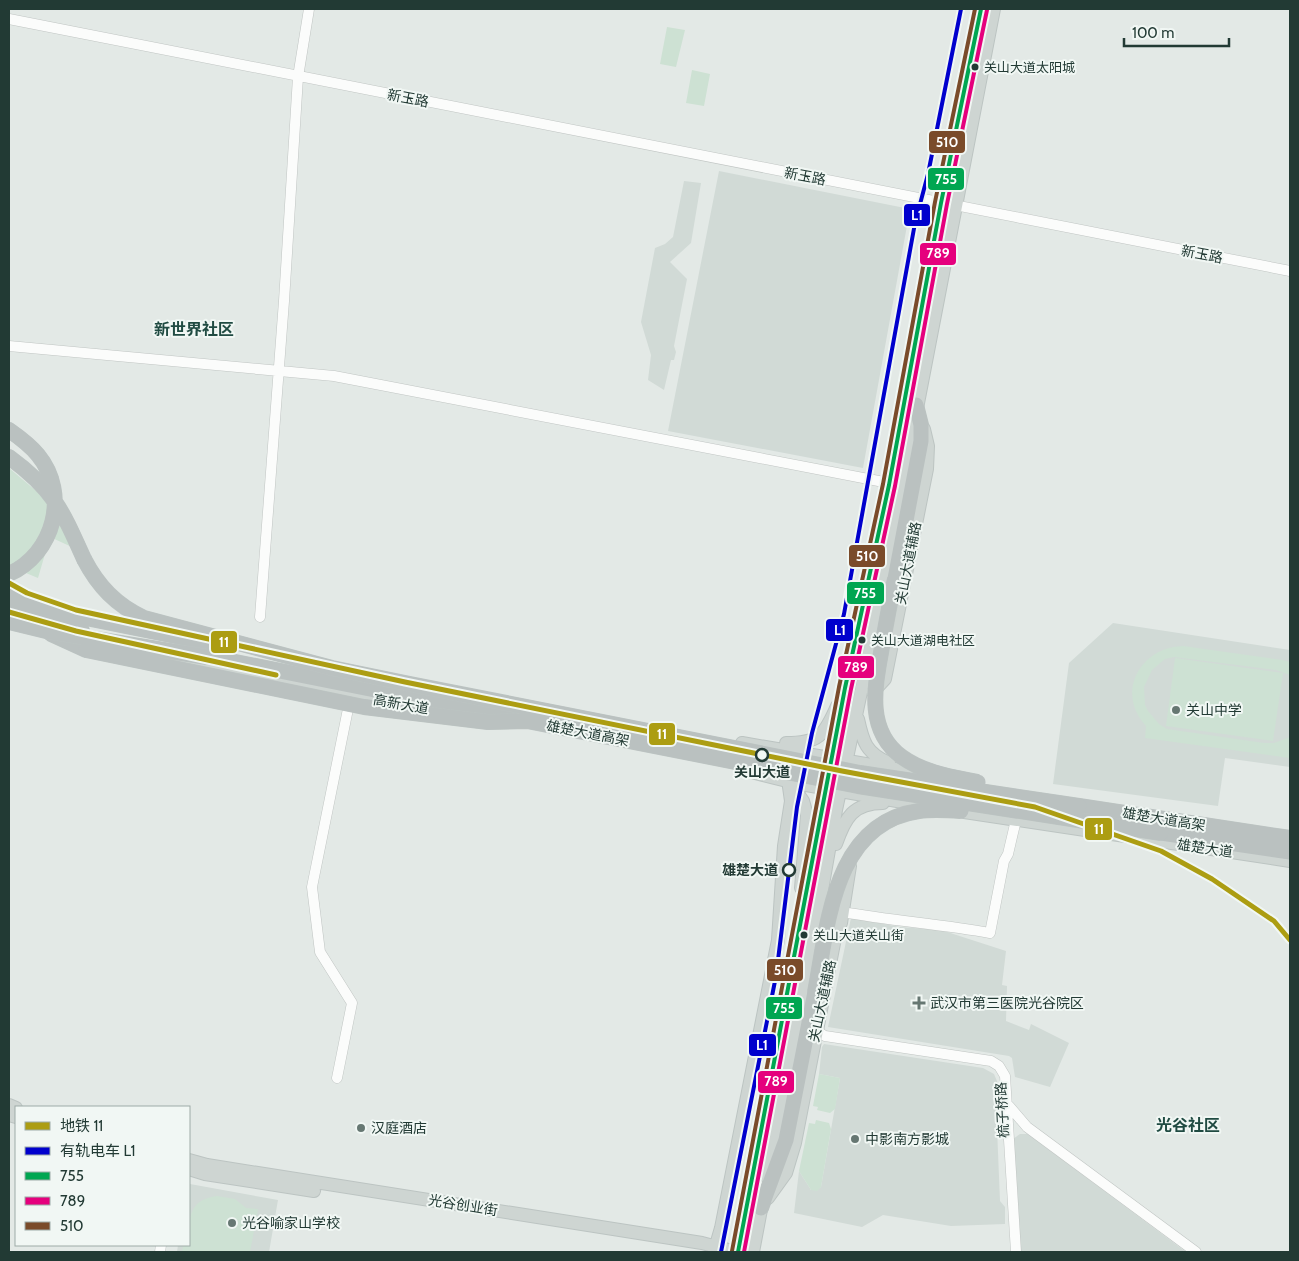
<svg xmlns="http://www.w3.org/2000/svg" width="1299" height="1261" font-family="Cabin,'Noto Sans SC',sans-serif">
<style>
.built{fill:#d1dad6}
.green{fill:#cde1d3}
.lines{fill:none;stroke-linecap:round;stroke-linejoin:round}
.minor-casing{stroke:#c0c5c3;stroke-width:11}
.major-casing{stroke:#bcc4c2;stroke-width:14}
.highway-casing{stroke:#bcc4c2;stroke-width:16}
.minor{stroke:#fbfcfb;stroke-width:10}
.major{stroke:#ced5d2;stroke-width:12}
.highway{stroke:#bac1c0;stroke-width:15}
.highway-bridge-casing{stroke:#bcc4c2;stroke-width:16;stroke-linecap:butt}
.highway-bridge{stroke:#bac1c0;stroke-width:15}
.bus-1-casing{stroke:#f1f7f4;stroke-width:8}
.bus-2-casing{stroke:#f1f7f4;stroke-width:8}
.bus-3-casing{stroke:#f1f7f4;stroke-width:8}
.bus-1{stroke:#00a651;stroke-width:4}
.bus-2{stroke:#e5007d;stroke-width:4}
.bus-3{stroke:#7a4b2a;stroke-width:4}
.tram-1-casing{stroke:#f1f7f4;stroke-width:8}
.tram-1{stroke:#0000cd;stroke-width:4}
.metro-1-casing{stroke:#f1f7f4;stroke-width:9}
.metro-1{stroke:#ac9d12;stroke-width:5}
.bus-dot{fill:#223a34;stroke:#f1f7f4;stroke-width:2}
.poi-dot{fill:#667772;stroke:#f1f7f4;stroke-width:2}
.stop-dot{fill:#f1f7f4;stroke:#223a34;stroke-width:2.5}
.labels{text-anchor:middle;stroke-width:4;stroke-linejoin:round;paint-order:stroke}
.bus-label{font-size:13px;fill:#223a34;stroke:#f1f7f4;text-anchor:start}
.street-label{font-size:14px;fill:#223a34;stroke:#f1f7f4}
.poi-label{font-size:14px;fill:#223a34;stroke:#f1f7f4;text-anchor:start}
.stop-label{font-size:14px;font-weight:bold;fill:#223a34;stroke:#f1f7f4}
.quarter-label{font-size:16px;font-weight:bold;fill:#204b42;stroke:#f1f7f4}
.line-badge{stroke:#f1f7f4;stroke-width:2}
.badge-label{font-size:14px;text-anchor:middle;font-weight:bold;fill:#fff}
</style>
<rect width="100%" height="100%" fill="#e3e9e6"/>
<path class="built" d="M719,171L910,209L863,468L668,431Z
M684,181L701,183L691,243L670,262L687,279L674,346L676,352L674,360H671L664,390L648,380L651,355L641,322L655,248L665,244L673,237Z
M1113,623L1290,650V767L1225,758L1218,806L1053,784L1069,663Z
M851,918L900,927L941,930L1006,951L1002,985L1007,986L1006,1021L1029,1030L1031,1024L1069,1043L1050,1087L1015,1077L1012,1058L1009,1056L828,1027Z
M824,1044L983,1068L994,1074L999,1086L1001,1125L997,1128L1000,1201L1005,1207V1224L951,1226L883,1215L862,1227L794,1213L799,1171L811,1190L821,1187L840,1078L819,1074L822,1047Z
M1020,1134H1028L1186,1252H1019L1013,1139Z
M190,1184L278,1200L269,1252H177L178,1245H189Z"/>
<path class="green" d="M667,27L685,30L676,67L660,64Z
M692,70L710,74L704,106L686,103Z
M9,468L48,501L74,548L50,537L38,578L9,566Z
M1183,646L1282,660L1290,662V675L1276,670L1174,657L1165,659L1152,670L1144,687L1145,705L1148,711L1159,724L1167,729L1264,743H1274L1290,737V758L1145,738L1146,726C1115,693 1140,647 1183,646Z
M1175,658L1283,673L1273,741L1166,726Z
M819,1074L840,1078L835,1109L830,1113L817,1110L818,1107L813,1106Z
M816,1120L829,1123L831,1129L821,1187L817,1191L811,1190L799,1171L809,1123L815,1124Z
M217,1196L235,1199L246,1208L258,1209L250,1252H182L183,1245H189C189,1220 187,1200 217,1196Z"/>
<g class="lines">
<g class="minor-casing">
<path id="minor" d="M9,19L1290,271
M9,346L334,376L889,483
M260,617L284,301L298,77L309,9
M843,912C892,921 941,924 990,933L1004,861L1008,854L1016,820
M817,1024L820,1033L825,1036L991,1061L999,1066L1005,1076L1016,1252
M337,1078L352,1003L320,952L312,887L350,699
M1009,1106L1027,1127L1196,1252
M160,1252L161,1245"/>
</g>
<g class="major-casing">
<path id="major" d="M159,656L250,676L419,707
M873,692L885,679L927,469L928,446L924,429
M858,719C863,742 866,753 889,763
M742,743L925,774
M786,743C819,743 824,736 837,706
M755,773L795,783L931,807
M789,781L803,801L807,815L801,888
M951,810L1290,861
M836,844C845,818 853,803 883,803
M9,1105L16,1108
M9,1115L16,1117
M189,1160L207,1165L702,1243L736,1252
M189,1169L205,1174L314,1191
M767,1177L818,913L836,810L876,621L994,9
M768,1198L786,1173L795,1143L837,928L841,923L850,866
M714,1252L721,1228L778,940L784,846L791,801L788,780
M738,1252L845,688L889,485L941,203L981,9
M753,1252L763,1199"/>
</g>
<g class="highway-casing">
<path id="highway" d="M9,430C19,437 30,445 38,455C70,494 54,554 9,574
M9,457C54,490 62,510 84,559
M895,579L921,441V425L916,405
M9,593L81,617L225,646
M9,608L82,631
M51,634L86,650
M195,654L516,718
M1079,806L1290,838
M1161,833L1290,852
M761,1208L786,1140L815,992"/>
</g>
<use href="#minor" class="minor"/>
<use href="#major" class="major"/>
<use href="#highway" class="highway"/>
<g class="highway-bridge-casing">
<path id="highway-bridge" d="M84,559C98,586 116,605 144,618L332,668L410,684L860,773L1079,806
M895,579C890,601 886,624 882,647C875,686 865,730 902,757C924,773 953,777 978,782
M9,622L46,631L207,657
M86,650L364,707L488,722L527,721L858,786L1161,833
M815,992C828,925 833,823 919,811C933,809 947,810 961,811"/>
</g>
<use href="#highway-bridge" class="highway-bridge"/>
<g class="bus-1-casing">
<path id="bus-1" d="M738,1252L845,688L889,485L941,203L981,9"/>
</g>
<g class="bus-2-casing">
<path id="bus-2" d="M744,1252L851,689L895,486L947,204L987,10"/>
</g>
<g class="bus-3-casing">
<path id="bus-3" d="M732,1251L839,687L883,484L935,202L975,9"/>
</g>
<use href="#bus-1" class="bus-1"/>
<use href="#bus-2" class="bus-2"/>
<use href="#bus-3" class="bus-3"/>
<g class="tram-1-casing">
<path id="tram-1" d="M721,1252L776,976L797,807L812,733L844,614L915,223L928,174L961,9"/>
</g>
<use href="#tram-1" class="tram-1"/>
<g class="metro-1-casing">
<path id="metro-1" d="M9,583L27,593L76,610L405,682L842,771L1035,807L1161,851L1212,879L1274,921L1290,940
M9,612L76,631L276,675"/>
</g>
<use href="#metro-1" class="metro-1"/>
</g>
<g class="bus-dot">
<circle cx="975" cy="67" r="4.5"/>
<circle cx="862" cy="640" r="4.5"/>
<circle cx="804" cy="935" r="4.5"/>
</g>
<g class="poi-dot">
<circle cx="1176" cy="710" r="5"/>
<path d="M916.5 995.5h5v5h5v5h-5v5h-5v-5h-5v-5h5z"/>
<circle cx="361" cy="1128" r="5"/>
<circle cx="855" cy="1139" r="5"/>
<circle cx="232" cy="1223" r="5"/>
</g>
<g class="stop-dot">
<circle cx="762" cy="755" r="6"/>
<circle cx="789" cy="870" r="6"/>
</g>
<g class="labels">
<g class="bus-label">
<text x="984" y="72">关山大道太阳城</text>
<text x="871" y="645">关山大道湖电社区</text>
<text x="813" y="940">关山大道关山街</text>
</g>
<g class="street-label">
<text transform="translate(408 98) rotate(11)" y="5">新玉路</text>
<text transform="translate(805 176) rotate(11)" y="5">新玉路</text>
<text transform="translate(1202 254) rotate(11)" y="5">新玉路</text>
<text transform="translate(908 563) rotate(-79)" y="5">关山大道辅路</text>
<text transform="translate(401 704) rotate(10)" y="5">高新大道</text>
<text transform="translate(588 733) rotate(11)" y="5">雄楚大道高架</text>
<text transform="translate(1164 819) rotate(9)" y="5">雄楚大道高架</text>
<text transform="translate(1205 848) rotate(8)" y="5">雄楚大道</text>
<text transform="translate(822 1001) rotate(-78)" y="5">关山大道辅路</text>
<text transform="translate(1002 1110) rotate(-93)" y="5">梳子桥路</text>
<text transform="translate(463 1205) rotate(9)" y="5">光谷创业街</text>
</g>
<g class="poi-label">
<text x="1186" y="715">关山中学</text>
<text x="930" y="1008">武汉市第三医院光谷院区</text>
<text x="371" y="1133">汉庭酒店</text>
<text x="865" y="1144">中影南方影城</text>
<text x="242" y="1228">光谷喻家山学校</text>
</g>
<g class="stop-label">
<text x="762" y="777">关山大道</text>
<text x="778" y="875" text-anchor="end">雄楚大道</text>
</g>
<g class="quarter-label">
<text x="194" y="335">新世界社区</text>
<text x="1188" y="1131">光谷社区</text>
</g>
</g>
<g class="line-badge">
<rect x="928" y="130" width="38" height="24" rx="5" fill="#7a4b2a"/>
<rect x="927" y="167" width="38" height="24" rx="5" fill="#00a651"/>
<rect x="903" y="203" width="28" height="24" rx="5" fill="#0000cd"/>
<rect x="919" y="242" width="38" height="24" rx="5" fill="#e5007d"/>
<rect x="848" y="544" width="38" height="24" rx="5" fill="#7a4b2a"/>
<rect x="846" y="581" width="39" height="24" rx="5" fill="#00a651"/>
<rect x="825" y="618" width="29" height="24" rx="5" fill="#0000cd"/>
<rect x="210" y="630" width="28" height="24" rx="5" fill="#ac9d12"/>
<rect x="837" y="655" width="38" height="24" rx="5" fill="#e5007d"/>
<rect x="648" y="722" width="28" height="24" rx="5" fill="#ac9d12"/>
<rect x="1084" y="817" width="29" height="24" rx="5" fill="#ac9d12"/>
<rect x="766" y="958" width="38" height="24" rx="5" fill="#7a4b2a"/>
<rect x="765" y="996" width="38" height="24" rx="5" fill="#00a651"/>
<rect x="748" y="1033" width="29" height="24" rx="5" fill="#0000cd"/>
<rect x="757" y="1070" width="38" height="24" rx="5" fill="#e5007d"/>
</g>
<g class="badge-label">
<text x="947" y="147">510</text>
<text x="946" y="184">755</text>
<text x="917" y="220">L1</text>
<text x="938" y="258">789</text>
<text x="867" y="561">510</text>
<text x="865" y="598">755</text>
<text x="840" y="635">L1</text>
<text x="224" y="647">11</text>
<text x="856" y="672">789</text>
<text x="662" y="739">11</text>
<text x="1099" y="834">11</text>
<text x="785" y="975">510</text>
<text x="784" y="1013">755</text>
<text x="762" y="1050">L1</text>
<text x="776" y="1086">789</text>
</g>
<rect width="1299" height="1261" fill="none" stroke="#223a34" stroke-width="20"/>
<rect x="15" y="1106" width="175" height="140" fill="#f1f7f4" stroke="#9eaba7"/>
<rect x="25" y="1122" width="25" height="8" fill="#ac9d12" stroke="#9eaba7"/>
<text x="60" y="1131" font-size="15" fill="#223a34">地铁 11</text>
<rect x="25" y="1147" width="25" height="8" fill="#0000cd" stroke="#9eaba7"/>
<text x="60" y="1156" font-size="15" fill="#223a34">有轨电车 L1</text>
<rect x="25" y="1172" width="25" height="8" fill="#00a651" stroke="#9eaba7"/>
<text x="60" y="1181" font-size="15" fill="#223a34">755</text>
<rect x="25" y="1197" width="25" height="8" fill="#e5007d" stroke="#9eaba7"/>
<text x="60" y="1206" font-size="15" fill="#223a34">789</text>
<rect x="25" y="1222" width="25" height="8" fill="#7a4b2a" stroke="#9eaba7"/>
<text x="60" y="1231" font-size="15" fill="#223a34">510</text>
<path d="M1124 38v8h105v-8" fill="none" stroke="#223a34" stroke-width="2.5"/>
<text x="1132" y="38" font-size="15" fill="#223a34" stroke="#f1f7f4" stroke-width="4" paint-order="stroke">100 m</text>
</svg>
